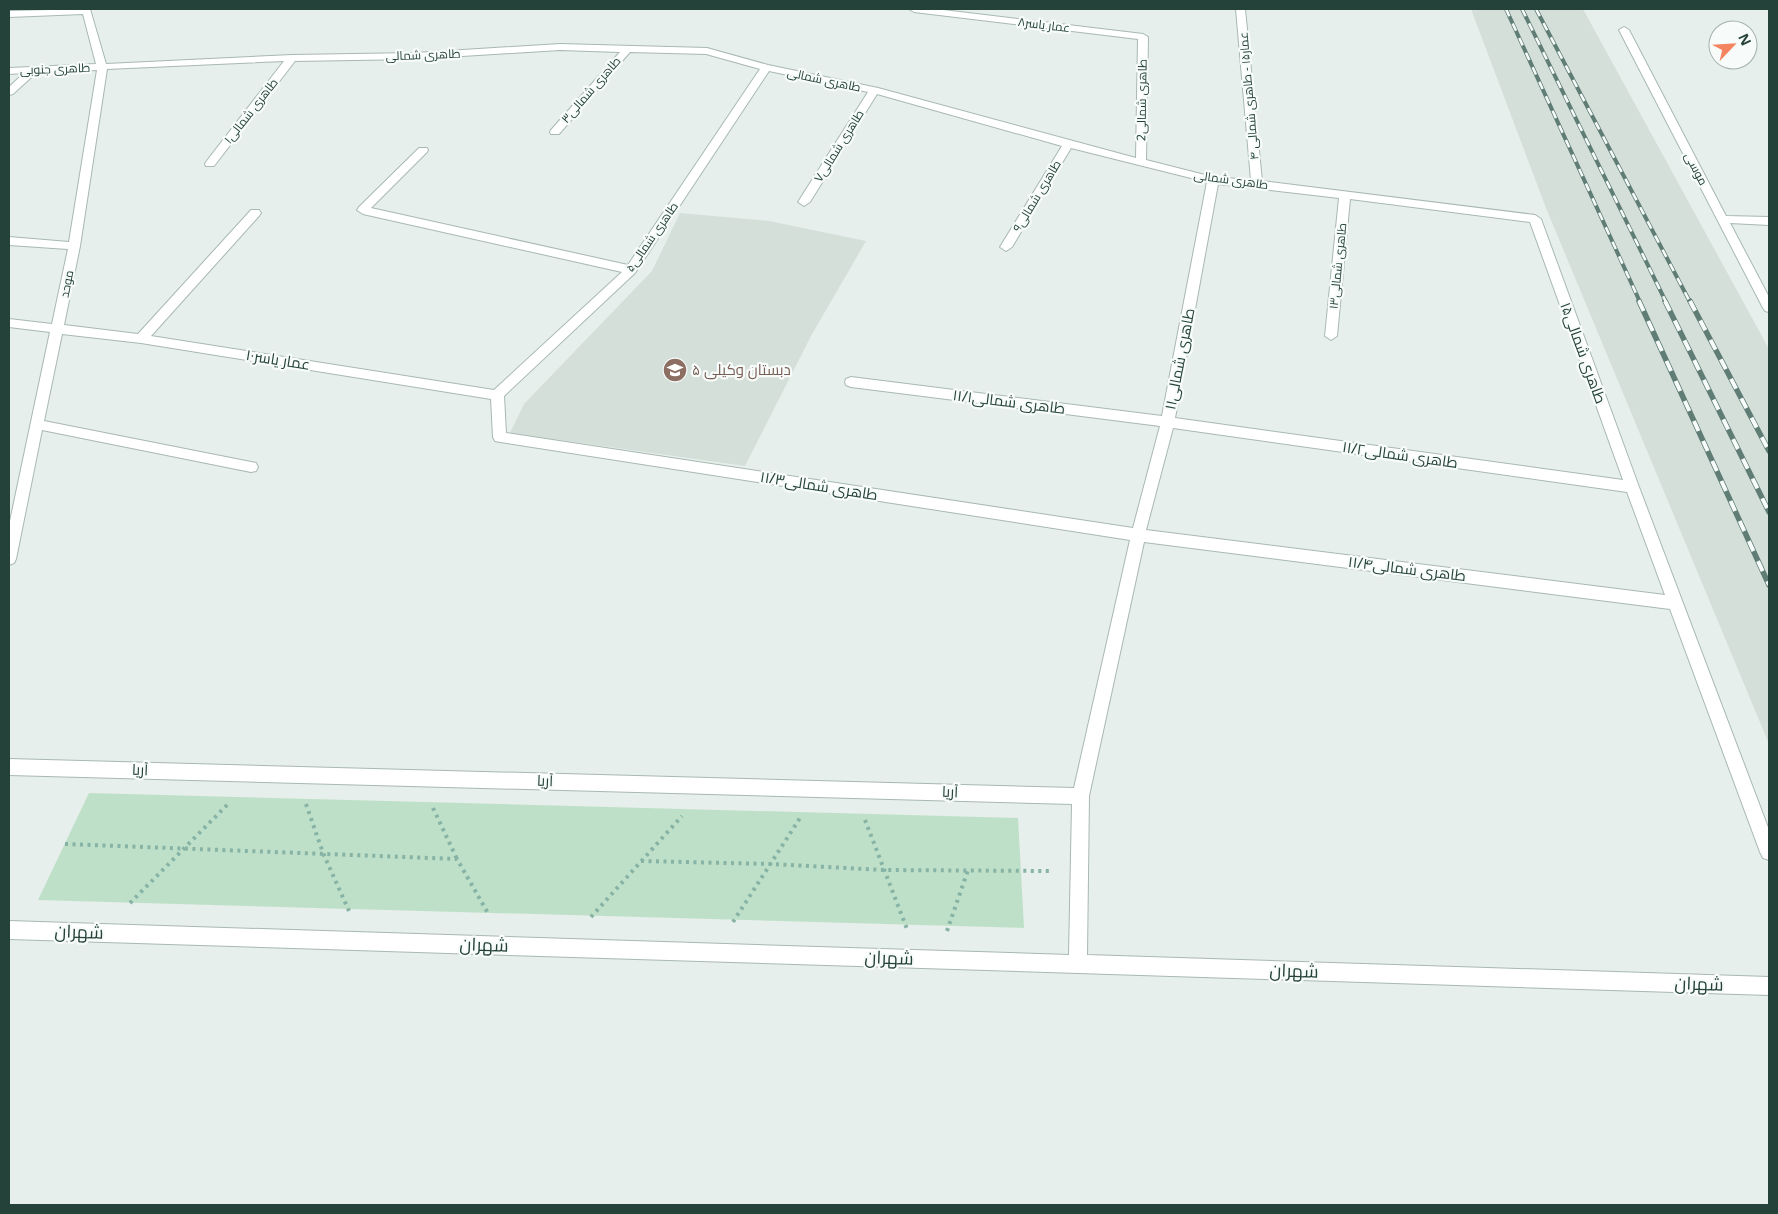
<svg xmlns="http://www.w3.org/2000/svg" width="1778" height="1214" font-family="'Noto Sans',Cairo,sans-serif">
<style>
.built{fill:#d4dfda}
.green{fill:#bfe0c8}
.lines{fill:none;stroke-linecap:round;stroke-linejoin:round}
.minor-casing{stroke:#a8b8b2;stroke-width:2}
.path{stroke:#86b3a5;stroke-width:4;stroke-dasharray:3 4.5;stroke-linecap:butt}
.minor{fill:#fff;fill-rule:evenodd}
.rail-far1-casing{stroke:#5f7d75;stroke-width:4}
.rail-casing{stroke:#5f7d75;stroke-width:5.5}
.rail-far1{stroke:#f7fbf9;stroke-width:2.5;stroke-dasharray:8;stroke-linecap:butt}
.rail{stroke:#f7fbf9;stroke-width:4;stroke-dasharray:11;stroke-linecap:butt}
.labels{text-anchor:middle;stroke-width:4.5;stroke-linejoin:round;paint-order:stroke}
.far-street-label{font-size:12px;fill:#24423a;stroke:#f7fbf9}
.street-label{font-size:15px;fill:#24423a;stroke:#f7fbf9}
.education-label{font-size:15px;fill:#785e54;stroke:#f7fbf9;text-anchor:start}
.near-street-label{font-size:18px;fill:#24423a;stroke:#f7fbf9}
</style>
<rect width="100%" height="100%" fill="#e6efeb"/>
<path class="built" d="M1471,9H1583L1769,349V744L1546,208Z
M680,213L769,221L866,241L811,336L745,466L510,433L524,404L652,271Z"/>
<path class="green" d="M89,793L1018,818L1024,928L38,900Z"/>
<g class="lines">
<g class="minor-casing">
<path id="minor" d="M90,9L106,64L292,55L415,53L560,44L707,48L768,65L878,88L1136,158L1138,39L914,12L909,9H935L1143,34L1148,37L1146,160L1213,177L1251,180L1236,9H1245L1262,181L1535,215L1541,219L1639,487L1769,830V860L1763,858L1760,852L1670,609L1144,542L1089,796L1087,955L1769,977V995L9,939V921L1069,955L1072,804L9,775V759L1074,788L1130,540L500,442L495,441L493,437L491,399L141,343L62,334L44,421L251,462L256,463L258,467L256,471L251,472L42,430L16,559L14,563L9,565V526L50,332L9,327V319L52,324L68,249L9,245V237L69,242L97,70L36,73L13,94L9,95V87L24,73L9,74V68L96,64L83,14L9,17V11ZM560,50L620,52L551,130L550,132L551,134H559L630,52L706,54L760,69L628,265L371,208L427,152L428,150L427,148H419L359,207L357,210L363,214L622,272L494,390L151,336L259,216L261,213L259,210H251L138,334L64,325L80,246L107,69L284,61L206,162L205,164L206,166H214L295,61L415,59ZM769,71L868,92L798,202L804,206L810,202L877,94L1062,146L1000,247L1006,251L1012,247L1071,148L1207,182L1162,416L851,377L846,379L845,382L846,385L851,387L1160,426L1133,528L506,433L504,396L635,273ZM1218,184L1339,198L1325,336L1331,340L1337,336L1350,199L1530,222L1623,480L1175,418ZM1173,428L1627,492L1665,595L1146,530Z
M1624,27L1629,30L1726,216L1769,217V225L1730,223L1769,297V312L1765,311L1763,308L1619,30Z"/>
</g>
<path class="path" d="M306,804L323,853L349,911
M433,808L457,859
M865,820L907,929
M65,844L457,859L489,915
M641,861L771,864L884,870L1050,871
M130,903L230,802
M591,917L682,816
M733,922L800,818
M947,931L968,870"/>
<use href="#minor" class="minor"/>
<g class="rail-far1-casing">
<path id="rail-far1" d="M1506,9L1640,302
M1522,9L1666,302
M1536,9L1690,302"/>
</g>
<g class="rail-casing">
<path id="rail" d="M1639,301L1769,585
M1665,301L1769,512
M1690,301L1769,451"/>
</g>
<use href="#rail-far1" class="rail-far1"/>
<use href="#rail" class="rail"/>
</g>
<defs>
<g id="school-disc" transform="scale(1.25)"><circle r="9.5" fill="#8d6e63" stroke="#f7fbf9"/><path d="M0-5L7-2L0 1L-7-2ZM-4 1L0 2.5L4 1V4Q0 6-4 4Z" fill="#fff"/></g>
</defs>
<g fill-rule="evenodd">
<use href="#school-disc" x="675" y="370"/>
</g>
<g class="labels">
<g class="far-street-label">
<text transform="translate(1044 25) rotate(7)" y="4">عمار یاسر۸</text>
<text transform="translate(423 55) rotate(-2)" y="4">طاهری شمالی</text>
<text transform="translate(55 69) rotate(-2)" y="4">طاهری جنوبی</text>
<text transform="translate(824 80) rotate(12)" y="4">طاهری شمالی</text>
<text transform="translate(591 90) rotate(-49)" y="4">طاهری شمالی۳</text>
<text transform="translate(1249 96) rotate(-95)" y="4">عمار۱۵ - طاهری شمالی ۴</text>
<text transform="translate(1142 100) rotate(-89)" y="4">طاهری شمالی2</text>
<text transform="translate(251 111) rotate(-52)" y="4">طاهری شمالی۱</text>
<text transform="translate(839 146) rotate(-58)" y="4">طاهری شمالی۷</text>
<text transform="translate(1696 169) rotate(62)" y="4">موسی</text>
<text transform="translate(1231 180) rotate(8)" y="4">طاهری شمالی</text>
<text transform="translate(1037 196) rotate(-59)" y="4">طاهری شمالی۹</text>
<text transform="translate(652 237) rotate(-55)" y="4">طاهری شمالی۵</text>
<text transform="translate(1338 266) rotate(-84)" y="4">طاهری شمالی۱۳</text>
<text transform="translate(67 284) rotate(-79)" y="4">موحد</text>
</g>
<g class="street-label">
<text transform="translate(1583 353) rotate(70)" y="5">طاهری شمالی۱۵</text>
<text transform="translate(1180 359) rotate(-79)" y="5">طاهری شمالی۱۱</text>
<text transform="translate(278 360) rotate(9)" y="5">عمار یاسر۱۰</text>
<text transform="translate(1009 402) rotate(7)" y="5">طاهری شمالی۱۱/۱</text>
<text transform="translate(1400 455) rotate(8)" y="5">طاهری شمالی۱۱/۲</text>
<text transform="translate(819 486) rotate(9)" y="5">طاهری شمالی۱۱/۳</text>
<text transform="translate(1407 569) rotate(7)" y="5">طاهری شمالی۱۱/۴</text>
<text transform="translate(140 770) rotate(2)" y="5">آریا</text>
<text transform="translate(545 781) rotate(2)" y="5">آریا</text>
<text transform="translate(950 792) rotate(2)" y="5">آریا</text>
</g>
<g class="education-label">
<text x="692" y="375">دبستان وکیلی ۵</text>
</g>
<g class="near-street-label">
<text transform="translate(79 932) rotate(2)" y="6">شهران</text>
<text transform="translate(484 945) rotate(2)" y="6">شهران</text>
<text transform="translate(889 958) rotate(2)" y="6">شهران</text>
<text transform="translate(1294 971) rotate(2)" y="6">شهران</text>
<text transform="translate(1699 984) rotate(2)" y="6">شهران</text>
</g>
</g>
<rect width="1778" height="1214" fill="none" stroke="#24423a" stroke-width="20"/>
<g transform="translate(1733 45) rotate(65)"><circle r="24" fill="#f7fbf9" stroke="#a3b1ad"/>
<path d="M0-4L9 19L0 12L-9 19Z" fill="#f4845f"/>
<text y="-8" font-size="14" font-weight="bold" text-anchor="middle" fill="#24423a">N</text>
</g>
</svg>
